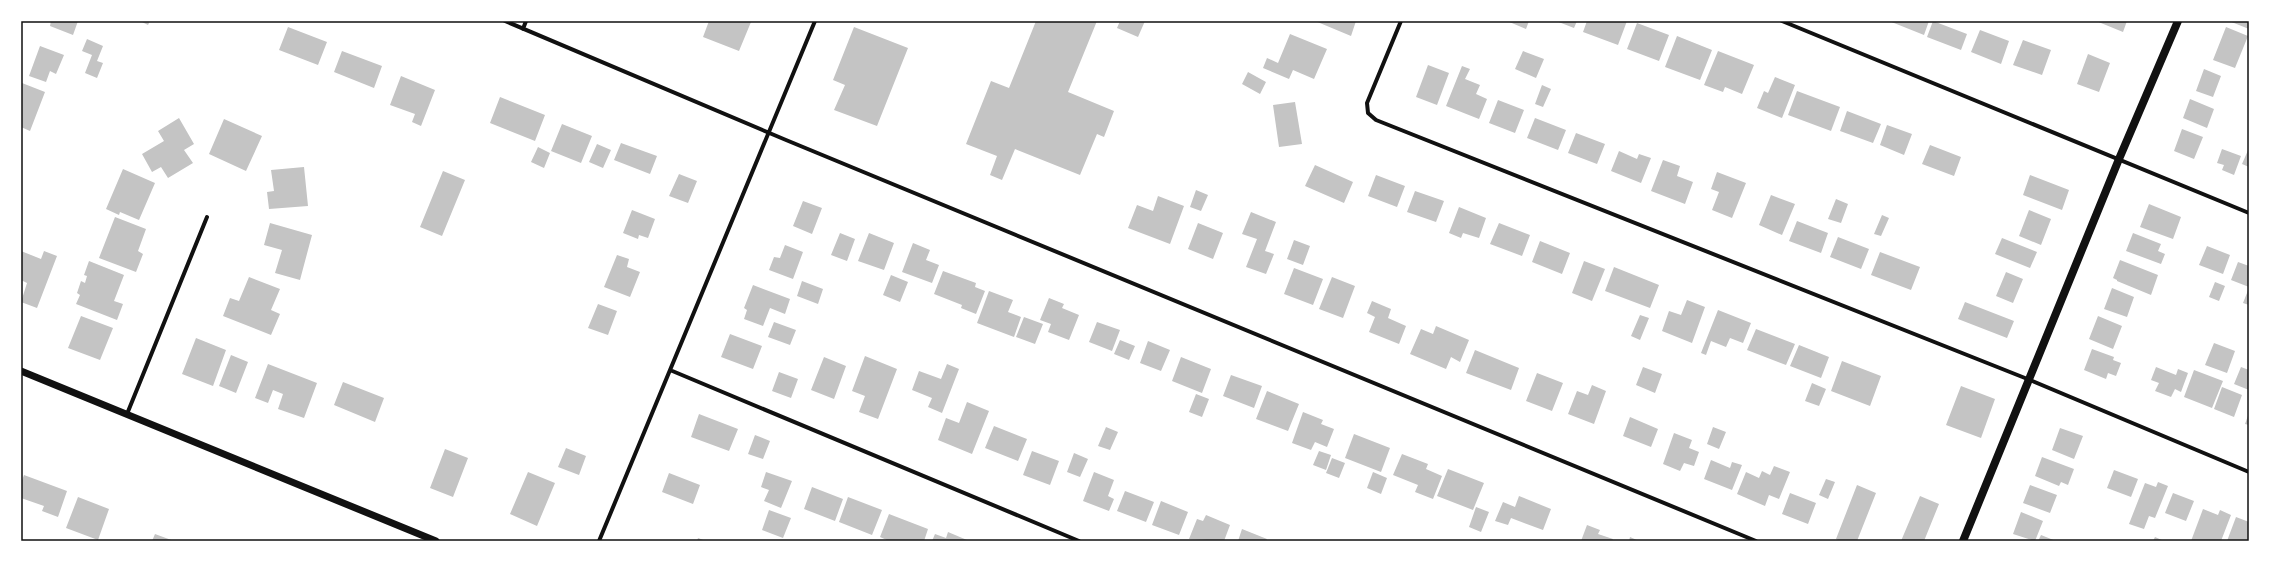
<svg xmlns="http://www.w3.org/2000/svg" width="2270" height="562" font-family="Barlow,sans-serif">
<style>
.building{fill:#c4c4c4}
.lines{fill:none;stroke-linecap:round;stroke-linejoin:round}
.minor{stroke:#111;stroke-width:4}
.tertiary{stroke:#111;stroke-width:7}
.secondary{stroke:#111;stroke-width:8}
.neatline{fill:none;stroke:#111;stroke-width:1.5}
</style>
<rect width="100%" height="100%" fill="#fff"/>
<path class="building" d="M51,21H78L73,35L50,26Z
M140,21H150L148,25Z
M709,21L751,22L739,51L703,37Z
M1036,21H1097L1068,92L1114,111L1104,137L1097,134L1080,175L1015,149L1002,180L990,175L997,156L966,144L991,81L1009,88Z
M1120,21H1145L1138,37L1117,28Z
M1315,21H1356L1351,36Z
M1507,21H1529L1526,29Z
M1556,21H1577L1574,28Z
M1587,21H1627L1618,45L1583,32Z
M1889,21H1929L1924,35Z
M1933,21L1967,34L1961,50L1927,37Z
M2096,21H2127L2123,32Z
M2229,21H2249V29Z
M1637,23L1669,35L1659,61L1627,49Z
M288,27L327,42L318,65L279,50Z
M854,27L908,48L877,126L834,110L845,85L833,80Z
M2226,27L2248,36L2235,68L2213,60Z
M1980,30L2009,41L2001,64L1971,52Z
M1290,34L1327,49L1314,79L1293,70L1289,79L1263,68L1267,58L1278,63Z
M1677,36L1712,50L1700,80L1665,67Z
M87,39L103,46L97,61L103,63L97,78L85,73L92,55L82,51Z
M2023,40L2051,50L2042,75L2013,65Z
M40,46L64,55L56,74L50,71L46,82L29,76Z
M342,51L382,66L374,88L334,72Z
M1523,51L1544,59L1536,78L1515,69Z
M1718,51L1754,65L1742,94L1725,87L1723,92L1704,85Z
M2088,54L2110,63L2099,92L2077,84Z
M1428,65L1449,73L1437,105L1416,97Z
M1462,66L1470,69L1465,79L1480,85L1476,94L1487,99L1479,119L1446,106Z
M2204,69L2221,76L2213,97L2196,91Z
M1248,72L1266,82L1260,94L1242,84Z
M401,76L435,90L421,126L412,122L415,114L390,105Z
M1775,77L1795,85L1782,118L1757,108L1764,91L1768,93Z
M22,83L45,92L30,131L21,127Z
M1542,85L1551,89L1543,107L1535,104Z
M1797,91L1840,107L1831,131L1788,115Z
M500,97L545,115L535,141L490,123Z
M2190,99L2214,109L2207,128L2183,118Z
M1498,100L1524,110L1515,133L1489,123Z
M1295,102L1302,144L1279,147L1273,105Z
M1847,111L1881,124L1873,143L1840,131Z
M179,118L194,144L184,150L193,163L168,178L161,167L152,172L142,154L164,141L158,131Z
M1535,118L1566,130L1558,150L1527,138Z
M224,119L262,136L246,171L209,154Z
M562,124L592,136L581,163L551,151Z
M1887,125L1912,134L1904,155L1880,145Z
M2182,129L2203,137L2194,159L2174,151Z
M1576,133L1605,144L1597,164L1568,153Z
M621,143L657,156L650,174L614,160Z
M597,144L611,150L603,168L589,162Z
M1930,145L1961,157L1954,176L1922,164Z
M538,147L550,153L544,168L531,162Z
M2249,148V167L2242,164Z
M2222,149L2241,156L2234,175L2222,170L2224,165L2217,163Z
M1619,151L1637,159L1639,154L1651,158L1641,183L1611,171Z
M1663,160L1680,166L1677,176L1693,182L1685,204L1651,191Z
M1315,165L1353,182L1344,203L1305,186Z
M304,167L308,206L269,209L267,192L274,191L271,170Z
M123,169L155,183L139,220L120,212L119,215L106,209Z
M443,171L465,180L442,236L420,227Z
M1717,172L1746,183L1732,218L1712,210L1719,192L1711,189Z
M679,174L697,181L688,203L669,196Z
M1376,175L1405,186L1397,207L1368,196Z
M2030,175L2069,190L2062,210L2023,195Z
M1196,190L1208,195L1201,211L1190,207Z
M1415,191L1444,201L1436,222L1407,212Z
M1771,195L1795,204L1782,235L1759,225Z
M1158,196L1184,206L1170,244L1128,228L1137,205L1153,211Z
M1836,199L1848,204L1841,223L1828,219Z
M803,201L822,208L812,234L793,226Z
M2149,204L2181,217L2173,239L2140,227Z
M1459,207L1486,218L1479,238L1463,233L1461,238L1449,233Z
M632,210L655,219L648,238L639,235L638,239L623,233Z
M2029,210L2051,219L2041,245L2019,236Z
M1251,212L1276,222L1265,251L1274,254L1266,274L1246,267L1257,239L1242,234Z
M1882,215L1889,218L1881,236L1874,234Z
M115,217L146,229L138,251L143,254L136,272L99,258Z
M1797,221L1828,233L1821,253L1789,241Z
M270,223L312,235L300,280L275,273L282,250L264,245Z
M1198,223L1223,233L1213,259L1188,249Z
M1499,223L1530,235L1522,256L1490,244Z
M840,233L855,239L847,261L831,255Z
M869,233L894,243L884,270L858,261Z
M2133,233L2161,244L2158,251L2165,254L2161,264L2126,251Z
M1838,237L1869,249L1861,269L1830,257Z
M2002,238L2037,252L2030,268L1995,254Z
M1294,240L1310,246L1303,265L1287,259Z
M1540,241L1570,253L1562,274L1532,262Z
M913,243L930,250L926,260L939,265L932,283L902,272Z
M785,245L803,252L793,279L769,270L774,257L780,258Z
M2207,246L2230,255L2223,274L2199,265Z
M21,251L41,259L44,251L57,256L37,308L21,302L27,283L21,280Z
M1880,252L1920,267L1911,290L1871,275Z
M617,255L629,259L627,267L640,272L630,297L604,287Z
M2120,260L2158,275L2151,295L2117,281V280L2113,278Z
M89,261L124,275L114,301L123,304L117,320L76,304L80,295L77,293L81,281L85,283L87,276L84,275Z
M1584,261L1605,269L1592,301L1572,293Z
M2238,262L2249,266V287L2231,280Z
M1614,267L1659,285L1650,308L1605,291Z
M1294,268L1323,279L1313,305L1284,294Z
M943,271L976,283L975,287L985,291L976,314L961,308L962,305L934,294Z
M2006,272L2023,279L2013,303L1996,296Z
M891,275L908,282L900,302L883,295Z
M249,277L280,289L271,310L280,314L271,335L223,316L230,298L239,301Z
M1332,277L1355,286L1343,318L1319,309Z
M802,281L823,289L818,304L797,296Z
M2215,282L2225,286L2219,301L2209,297Z
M753,285L790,299L785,314L770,308L763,326L744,319L747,310L744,308Z
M2112,288L2134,297L2127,317L2104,309Z
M2249,288V305L2243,303Z
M989,291L1013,300L1008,312L1021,317L1014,337L977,323Z
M1049,298L1064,304L1062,308L1079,315L1069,340L1048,332L1051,324L1040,320Z
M1687,300L1705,307L1692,343L1662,331L1669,311L1681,315Z
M1372,301L1391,309L1388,318L1406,326L1399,344L1369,332L1375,317L1367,313Z
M1965,302L2014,321L2007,338L1958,319Z
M598,304L617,311L608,335L588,328Z
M1718,310L1751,323L1743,343L1730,338L1726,347L1711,341L1706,355L1701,353Z
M1640,315L1649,318L1640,340L1631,336Z
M81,316L113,328L100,360L68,348Z
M2098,316L2122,326L2113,349L2089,339Z
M1024,317L1043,324L1035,344L1016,337Z
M774,322L796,330L790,345L768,337Z
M1097,322L1120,330L1112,351L1089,342Z
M1436,326L1469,340L1460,362L1451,357L1446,369L1410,354L1421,329L1433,334Z
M1756,329L1795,344L1786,365L1747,350Z
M730,334L762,346L753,369L721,357Z
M196,338L226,350L213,386L182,374Z
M1120,340L1135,346L1129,360L1114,354Z
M1148,341L1170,350L1161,371L1140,363Z
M2214,343L2235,351L2227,373L2205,365Z
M1799,345L1829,357L1821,378L1790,366Z
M2092,349L2114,357L2113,360L2121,363L2116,376L2108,373L2106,379L2084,370Z
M1475,350L1519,368L1511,390L1466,373Z
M231,355L248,362L236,393L219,386Z
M865,356L897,369L878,419L859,412L865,396L852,391Z
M824,357L846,366L834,399L811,390Z
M1181,357L1211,369L1202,393L1172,381Z
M1842,361L1881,376L1870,406L1831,391Z
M268,364L317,383L304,418L278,409L283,394L273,390L268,403L255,398Z
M947,364L959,369L942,413L928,407L932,398L912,390L919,371L941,379Z
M1643,367L1662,374L1655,393L1636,385Z
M2156,367L2176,375L2178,369L2188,373L2181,392L2175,389L2171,397L2155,391L2159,383L2151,380Z
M2241,367L2249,370V390L2234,384Z
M2194,370L2223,381L2212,408L2184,397Z
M779,372L798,379L791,398L772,391Z
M1537,373L1563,383L1552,411L1526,401Z
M1231,375L1262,386L1254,408L1223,396Z
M343,382L384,398L375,422L334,405Z
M1812,383L1826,389L1819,406L1805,401Z
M1592,385L1606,391L1594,424L1568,414L1577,391L1588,395Z
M1961,386L1995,399L1981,438L1946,425Z
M2222,387L2242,395L2234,417L2214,409Z
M1267,391L1299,404L1288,431L1256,419Z
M1196,394L1209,399L1202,417L1189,412Z
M967,402L989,411L972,454L938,440L946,418L959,423Z
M1303,412L1323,420L1321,424L1334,429L1327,447L1315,442L1311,450L1292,443Z
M2249,413V425L2245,424Z
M699,414L738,429L729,451L691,437Z
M1630,417L1658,429L1651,447L1623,436Z
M994,426L1027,439L1018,461L985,448Z
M1106,427L1118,432L1110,450L1098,446Z
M1713,427L1726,432L1719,449L1707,444Z
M2060,428L2083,436L2074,459L2052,450Z
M1674,433L1692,440L1689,448L1699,452L1694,466L1684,463L1680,471L1663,464Z
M1354,434L1390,448L1381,472L1345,458Z
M755,435L770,441L763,459L748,454Z
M566,448L586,456L579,475L558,467Z
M445,449L468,458L453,497L430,488Z
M1032,451L1059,461L1050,485L1023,475Z
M1319,451L1331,455L1326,470L1313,465Z
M1074,453L1088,459L1080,477L1067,472Z
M1402,454L1428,464L1426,469L1442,476L1433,499L1415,492L1418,485L1393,475Z
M2042,457L2074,469L2068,485L2061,482L2059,486L2035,476Z
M1332,458L1345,463L1339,478L1326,473Z
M1711,460L1730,468L1732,462L1742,465L1732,490L1704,479Z
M1774,466L1790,472L1779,499L1769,495L1765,506L1737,494L1746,472L1759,478L1762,471L1770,475Z
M1448,469L1484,483L1473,510L1437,496Z
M2114,470L2138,479L2131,497L2107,488Z
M528,472L555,483L537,526L510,514Z
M766,472L792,481L781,508L764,501L769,490L761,487Z
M1094,472L1114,480L1108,496L1114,499L1109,511L1083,501Z
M1373,472L1387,478L1381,494L1367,488Z
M669,473L700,485L693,504L662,492Z
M24,475L67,491L58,517L42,511L44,506L21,498V483Z
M1826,479L1835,482L1828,499L1819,495Z
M2158,482L2168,486L2155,518L2149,516L2144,529L2129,524L2145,483L2156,487Z
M1857,485L1876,493L1857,541H1840L1836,539Z
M2030,485L2057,495L2050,513L2023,503Z
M812,487L843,499L835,521L804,509Z
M1125,491L1154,502L1146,522L1117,511Z
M1790,493L1816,503L1808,524L1782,514Z
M2173,493L2194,501L2186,521L2165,513Z
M1519,496L1551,509L1543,530L1511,518L1508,525L1495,521L1503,502L1515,507Z
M1920,496L1939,504L1924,541H1901Z
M78,497L109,509L98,540L66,528Z
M848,497L882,510L872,535L839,522Z
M1161,501L1188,512L1179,535L1152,525Z
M1476,507L1489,512L1481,532L1469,527Z
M2203,509L2218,515L2220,510L2231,515L2221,541H2191Z
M769,510L791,518L783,538L762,530Z
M2021,512L2043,521L2035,541L2013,534Z
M889,514L928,529L924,541H889L880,537Z
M1206,515L1230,525L1224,541L1189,539L1197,519L1203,521Z
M2236,517L2249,522V541H2227Z
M1587,525L1600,530L1598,534L1613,539L1612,541H1581Z
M1242,529L1267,539L1266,541H1238Z
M948,532L967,540V541H932L935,534L946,538Z
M155,534L174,541H152Z
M2041,535L2056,541H2038Z
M1630,537L1639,541H1629Z
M2155,537L2164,541H2153Z
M698,538L706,541H697Z"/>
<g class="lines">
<path class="minor" d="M505,21L786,140L1756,541
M1401,21L1367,103L1368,113L1376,120L2030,380L2249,472
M1782,21L2249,213
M523,29L526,21
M670,370L1079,541
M127,414L207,217
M599,541L815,21"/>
<path class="tertiary" d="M21,371L436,541"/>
<path class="secondary" d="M1963,541L2119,159L2178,21"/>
</g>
<rect width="2270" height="562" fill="none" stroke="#ffffff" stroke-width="44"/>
<rect x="22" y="22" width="2226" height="518" class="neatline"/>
</svg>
